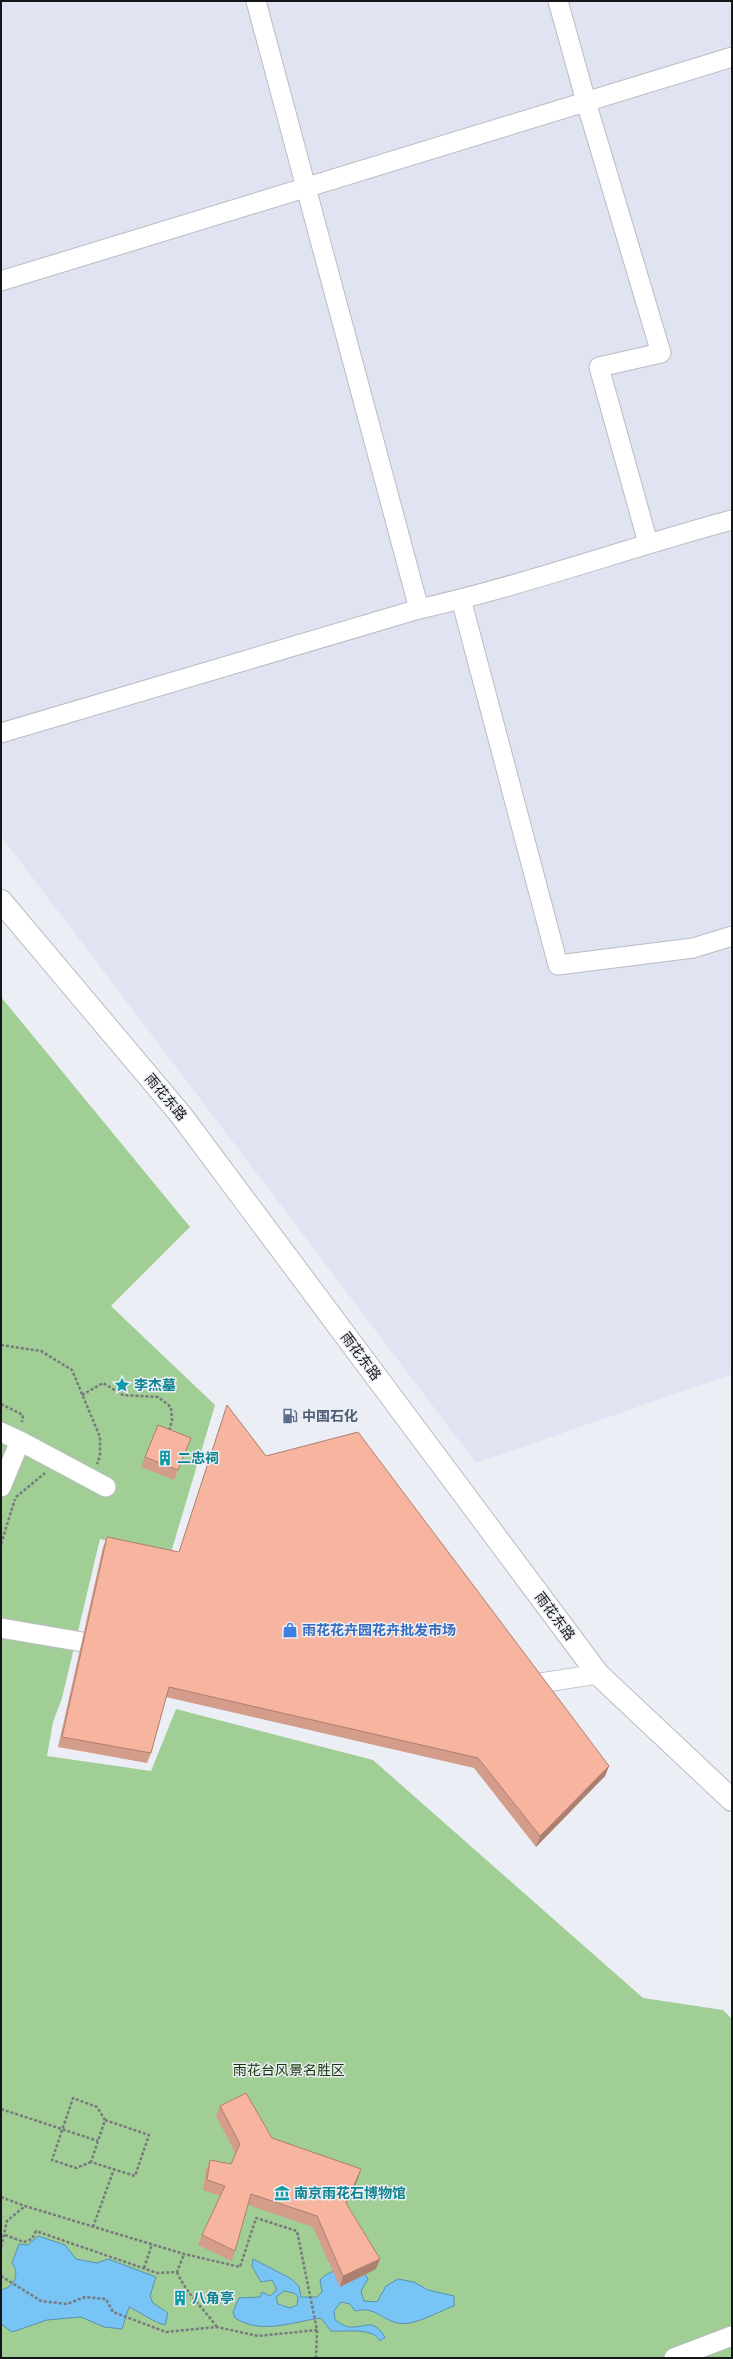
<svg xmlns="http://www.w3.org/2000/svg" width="733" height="2359" font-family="Overpass,'Noto Sans SC',sans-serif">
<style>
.built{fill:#dfe3f2}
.green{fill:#a1ce94}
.water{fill:#78c4f5;stroke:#5a90b3;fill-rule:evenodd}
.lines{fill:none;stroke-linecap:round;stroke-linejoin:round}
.minor-casing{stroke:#babcc3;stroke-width:21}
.major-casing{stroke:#babcc3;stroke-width:24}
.path{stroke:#77797e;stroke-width:2.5;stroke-dasharray:3 2;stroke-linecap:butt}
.minor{stroke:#fff;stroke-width:19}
.major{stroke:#fff;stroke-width:22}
.wall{fill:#d49c8a}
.shaded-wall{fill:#ad7f70}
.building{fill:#f7b5a0;stroke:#ad7f70}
.labels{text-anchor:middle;stroke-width:3;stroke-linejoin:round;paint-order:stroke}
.street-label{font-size:14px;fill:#151619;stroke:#eceef5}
.culture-label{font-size:14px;font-weight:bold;fill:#0d838f;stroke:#eceef5;text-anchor:start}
.service-label{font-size:14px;font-weight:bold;fill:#4e5e75;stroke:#eceef5;text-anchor:start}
.shop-label{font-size:14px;font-weight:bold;fill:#366cbe;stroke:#eceef5;text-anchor:start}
.park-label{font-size:14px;fill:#15360a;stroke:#eceef5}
</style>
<rect width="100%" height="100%" fill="#eceef5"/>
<path class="built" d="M1,1H732V1374L476,1463L1,836Z"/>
<path class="green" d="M1,997L190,1227L111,1306L215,1405L170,1556L100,1539L62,1698L53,1722L47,1756L151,1771L176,1709L373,1760L643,1998L723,2010L732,2019V2358H1Z"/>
<path class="water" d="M38,2236L65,2245L76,2259L97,2263L108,2259L156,2277L150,2296L153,2303L168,2313L165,2325C151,2321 142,2313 129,2307L122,2329L104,2327L81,2317L47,2320L12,2332L1,2324V2290C15,2287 20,2274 12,2263L19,2244L28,2245Z
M253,2259L290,2278L299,2286L301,2297H317L322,2292L320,2280C334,2267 345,2268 363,2271L368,2279L361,2291L364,2301L377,2302L386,2286L398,2279L414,2282L428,2290L454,2296V2306C439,2311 413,2327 398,2323C381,2320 376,2306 355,2311L350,2304L341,2302L334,2311L335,2320C340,2323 346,2328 352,2327C369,2327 372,2318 385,2337L380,2341C373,2327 346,2332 331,2331L321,2318C291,2322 262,2335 235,2318L233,2312L239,2298L260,2297L262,2292L270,2296L277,2290L272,2280L261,2282L252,2266ZM284,2291L294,2293L298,2297L297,2305L290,2308L278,2304L276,2297Z"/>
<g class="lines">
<g class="minor-casing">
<path id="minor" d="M256,1L419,609
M558,1L587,105L661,353L599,367L648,543
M1,281L732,57
M461,599L558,965L693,948L732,936
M1,733L419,609C525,585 628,548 732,520
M1,1432L20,1441L1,1487
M20,1441L106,1487
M1,1628L106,1646
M521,1686L598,1674
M674,2358L732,2336"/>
</g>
<g class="major-casing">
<path id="major" d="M1,901L181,1115L598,1674L732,1800"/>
</g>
<path class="path" d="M1,1345L41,1351L72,1370L100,1437V1456L97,1464
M82,1395L103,1383L123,1395L158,1397L171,1407L172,1420L169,1432
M1,1404L23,1415L22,1422
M16,1497L45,1473
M1,1544L15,1499
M1,2109L98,2141
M105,2120L149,2135L135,2176L91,2162Z
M91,2162L76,2168L52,2160L73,2098L97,2107L105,2120
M1,2197L25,2206L184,2254L240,2267L256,2218L297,2231L317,2330L316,2358
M93,2227L114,2169
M5,2235L24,2242L32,2239L36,2231L157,2273L177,2272L184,2254
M1,2247L7,2221L25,2206
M144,2268L152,2244
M177,2272C186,2293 203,2308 217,2327
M1,2276L41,2301L67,2304L85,2297L106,2299L113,2312L166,2332L217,2327L258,2336L317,2330"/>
<use href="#minor" class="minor"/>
<use href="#major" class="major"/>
</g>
<path class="wall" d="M227,1405L266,1456L609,1766L605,1776L536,1847L474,1768L166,1697L151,1753L147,1763L58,1747L103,1547L107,1537L179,1552Z
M191,1438L174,1480L141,1467L145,1457Z
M220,2106L272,2138L361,2169L347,2204L376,2269L340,2287L313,2227L248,2205L235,2251L232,2261L198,2245L202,2235L220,2196L203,2190L206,2170L210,2160L231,2164L236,2154L216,2116Z
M178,2291L186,2300L185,2303L180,2305L176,2302L174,2298Z"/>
<path class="shaded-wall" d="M609,1766L605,1776L536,1847L540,1836Z
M361,2169L358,2179L342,2213L346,2203Z
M380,2259L376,2269L340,2287L343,2276Z
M186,2300L185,2303L180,2305V2302Z"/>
<path class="building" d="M227,1405L266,1456L358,1432L609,1766L540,1836L478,1758L169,1687L151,1753L62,1737L107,1537L179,1552Z
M158,1425L191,1438L178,1470L145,1457Z
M246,2093L272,2138L361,2169L346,2203L380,2259L343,2276L317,2216L251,2194L235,2251L202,2235L225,2186L207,2180L210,2160L231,2164L240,2144L220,2106Z
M182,2289L186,2292V2300L180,2302L177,2299L175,2295L178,2291Z"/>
<defs>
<g id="sight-bare" transform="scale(1.2)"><path d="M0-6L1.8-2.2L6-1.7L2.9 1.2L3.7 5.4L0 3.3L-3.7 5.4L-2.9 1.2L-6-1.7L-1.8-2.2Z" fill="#0f9aa8" stroke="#eceef5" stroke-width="2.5" paint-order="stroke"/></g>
<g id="fuel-bare" transform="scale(1.2)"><path d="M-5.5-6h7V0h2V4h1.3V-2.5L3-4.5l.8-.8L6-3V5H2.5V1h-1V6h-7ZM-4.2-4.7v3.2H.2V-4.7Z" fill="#5c6f8a" stroke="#eceef5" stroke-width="2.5" paint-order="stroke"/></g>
<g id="building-bare" transform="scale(1.2)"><path d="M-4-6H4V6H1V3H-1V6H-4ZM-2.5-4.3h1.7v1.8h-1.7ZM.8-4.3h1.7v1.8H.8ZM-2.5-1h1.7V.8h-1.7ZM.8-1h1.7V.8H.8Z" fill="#0f9aa8" stroke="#eceef5" stroke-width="2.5" paint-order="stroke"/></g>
<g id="shop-bare" transform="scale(1.2)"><path d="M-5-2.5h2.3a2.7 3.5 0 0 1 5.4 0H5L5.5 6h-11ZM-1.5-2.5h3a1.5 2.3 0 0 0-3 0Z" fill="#3f7fe0" stroke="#eceef5" stroke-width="2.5" paint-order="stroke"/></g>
<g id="museum-bare" transform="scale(1.2)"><path d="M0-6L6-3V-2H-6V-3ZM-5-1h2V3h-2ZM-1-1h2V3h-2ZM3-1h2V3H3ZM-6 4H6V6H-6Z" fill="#0f9aa8" stroke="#eceef5" stroke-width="2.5" paint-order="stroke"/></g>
</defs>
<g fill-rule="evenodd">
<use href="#sight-bare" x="122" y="1385"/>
<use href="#fuel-bare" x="290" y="1416"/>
<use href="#building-bare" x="165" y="1458"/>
<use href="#shop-bare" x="290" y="1630"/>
<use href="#museum-bare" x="282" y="2193"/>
<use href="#building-bare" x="180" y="2298"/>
</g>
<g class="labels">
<g class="street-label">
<text transform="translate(166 1097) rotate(50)" y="5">雨花东路</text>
<text transform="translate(361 1356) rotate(53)" y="5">雨花东路</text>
<text transform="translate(555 1616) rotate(53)" y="5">雨花东路</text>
</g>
<g class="culture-label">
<text x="134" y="1390">李杰墓</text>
<text x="177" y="1463">二忠祠</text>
<text x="294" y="2198">南京雨花石博物馆</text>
<text x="192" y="2303">八角亭</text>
</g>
<g class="service-label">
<text x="302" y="1421">中国石化</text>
</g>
<g class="shop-label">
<text x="302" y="1635">雨花花卉园花卉批发市场</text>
</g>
<g class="park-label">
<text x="289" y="2075">雨花台风景名胜区</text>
</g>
</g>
<rect width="733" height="2359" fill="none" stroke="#151619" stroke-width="4"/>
</svg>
